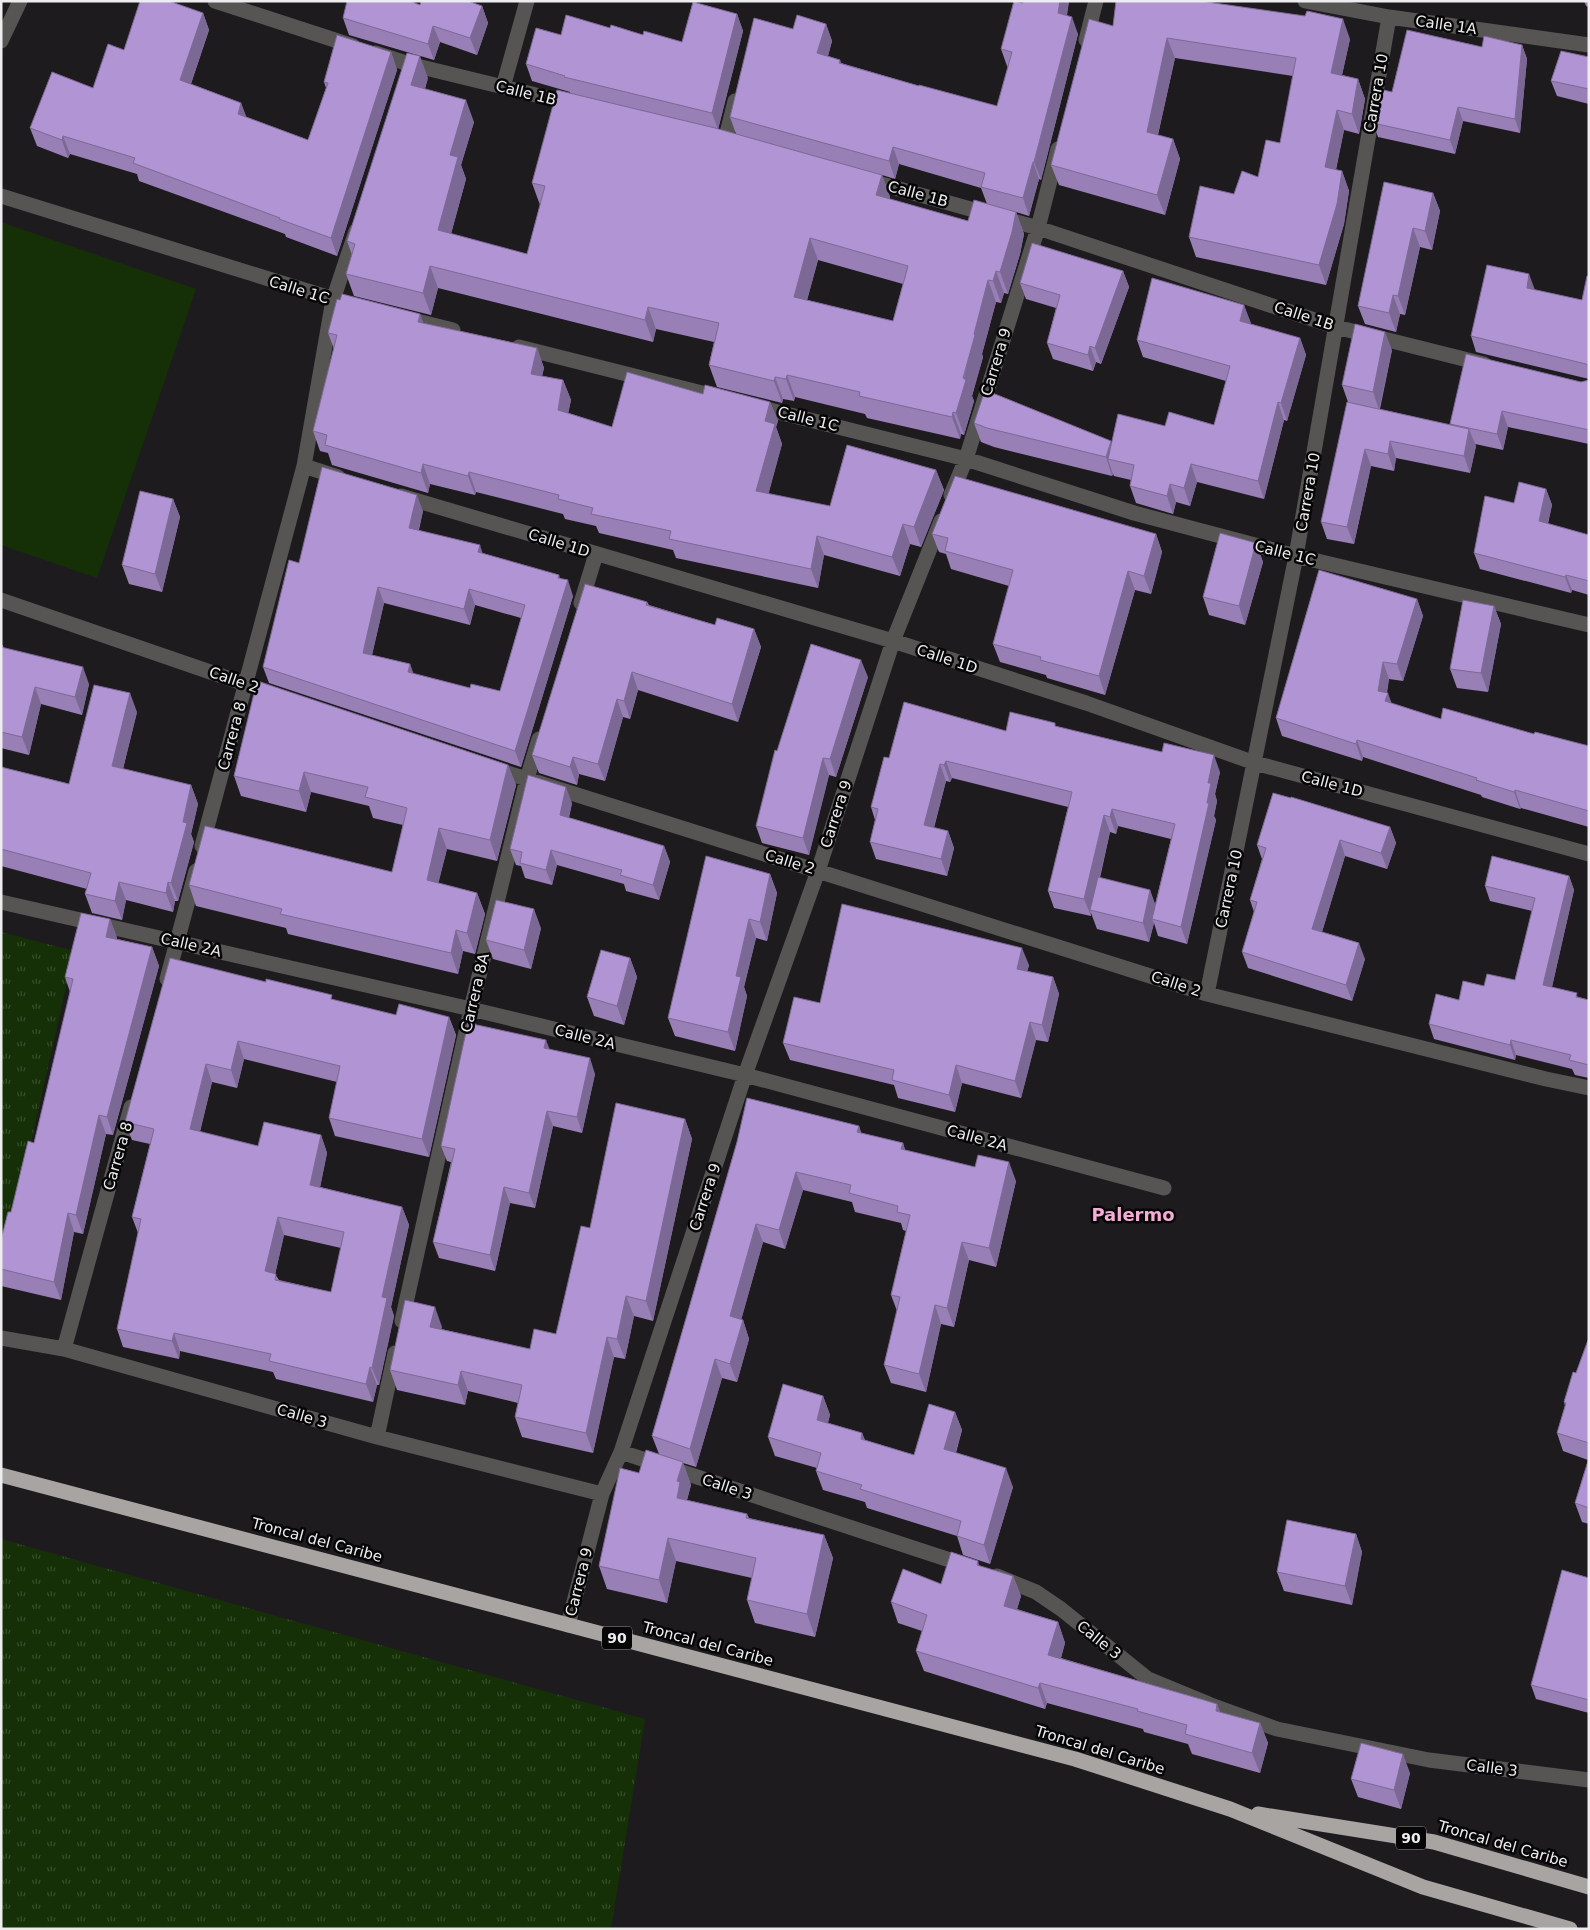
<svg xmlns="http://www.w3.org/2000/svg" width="1590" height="1930" font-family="'DejaVu Sans',sans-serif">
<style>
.grass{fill:url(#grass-tufts)}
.green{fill:#153007}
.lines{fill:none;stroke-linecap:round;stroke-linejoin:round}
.street{stroke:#565554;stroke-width:15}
.highway{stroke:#a8a4a2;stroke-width:15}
.wall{fill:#987fb6;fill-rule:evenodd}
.shaded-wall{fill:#7c6894}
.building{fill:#b194d4;stroke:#7c6894;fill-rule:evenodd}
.labels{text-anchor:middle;stroke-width:5;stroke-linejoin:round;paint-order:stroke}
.shield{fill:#070607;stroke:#a8a7a9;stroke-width:1}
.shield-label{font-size:14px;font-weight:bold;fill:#edecee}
.street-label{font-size:15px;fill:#edecee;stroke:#070607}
.quarter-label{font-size:18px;font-weight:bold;fill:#f6acd4;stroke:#070607}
</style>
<defs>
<pattern id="grass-tufts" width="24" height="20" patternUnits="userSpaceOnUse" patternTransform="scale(1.25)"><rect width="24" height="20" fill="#153007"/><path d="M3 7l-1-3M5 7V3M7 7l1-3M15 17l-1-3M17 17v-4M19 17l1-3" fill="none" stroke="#374e2b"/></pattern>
</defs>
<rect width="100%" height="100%" fill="#1d1b1e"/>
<path class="grass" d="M1,932L74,951L1,1277Z
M1,1539L645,1719L611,1929H1Z"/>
<path class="green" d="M1,222L196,289L97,578L1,545Z"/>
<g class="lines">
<path class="street" d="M215,1L353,46
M1305,1L1389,17L1589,45
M1086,40L1096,1
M1,41L20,1
M375,53L409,64L573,104
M503,87L527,1
M725,141L735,101
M867,180L1038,228L1336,327L1484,364
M1,196L356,306
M405,318L453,330
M519,347L722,398
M754,406L966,459L1134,513L1296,556L1589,625
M304,466L338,477
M951,495L966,459L1038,228L1058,149
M401,496L893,641L1086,703L1255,763L1589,854
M1,600L274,694
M581,603L596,554
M492,768L1207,994L1546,1079L1589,1088
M202,846L304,466L333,300L356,231
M1,902L471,1009L745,1075L1164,1188
M167,979L196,871
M1207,994L1296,556L1389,17
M402,1321L471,1009L527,779L539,739
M1,1338L64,1349L377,1437L602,1494
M64,1349L131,1107
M377,1437L395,1353
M621,1452L968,1566
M997,1576L1036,1592L1061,1609L1148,1679L1211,1705L1277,1729L1429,1760L1589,1780
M568,1625L602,1494L621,1452L745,1075L818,871L893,641L941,521"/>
<path class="highway" d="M1,1475L1075,1759L1230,1809L1423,1887L1570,1929
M1258,1814L1434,1842L1589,1887"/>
</g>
<path class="wall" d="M1023,1H1069L1067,15L1078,34L1041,180L1039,179L1029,216L1016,212L1024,234L1020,254L1008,294L1004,293L1001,303L996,302L982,354L983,357L972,396L974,401L964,435L961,434L960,439L867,418L865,414L795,397L794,401L783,399L782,403L717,387L709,365L714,342L656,329L653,342L438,288L431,315L354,296L346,274L352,255L347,241L428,78L425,89L474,122L461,165L466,179L451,234L527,254L540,205L532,183L570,93V92L532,81L526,64L561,35L610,28L682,42L737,14L743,31L718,129L736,134L730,117L793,29L826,24L832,41L828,56L840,60L841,63L919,86L997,106L1008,67L1007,66L1001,49ZM899,164L981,188L987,204L968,221L889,199L890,197L882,175L895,179ZM818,260L903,284L893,321L807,300Z
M1584,1H1589V7L1586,6Z
M420,5L482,6L488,23L477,55L440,42L434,60L349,35L343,18Z
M203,13L209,30L191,84L241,103L246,117L308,140L326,88L324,82L391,52L397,70L337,256L286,237L285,234L139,181L137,174L70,154L68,158L37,146L30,128L93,88L124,50Z
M1113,26L1350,39L1342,75L1358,79L1365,99L1359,134L1344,130L1336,170L1342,171L1349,191L1344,224L1326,285L1196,257L1189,237L1234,194L1258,177L1280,143L1293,76L1175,58L1158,135L1173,139L1180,159L1165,215L1059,185L1051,165Z
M1522,45L1527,59L1520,133L1463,121L1455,154L1378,137L1373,123L1392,92L1482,47Z
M1589,57V104L1557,96L1551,81Z
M1433,193L1440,211L1432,250L1420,247L1405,315L1400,314L1396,332L1365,324L1358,306Z
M1123,271L1129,287L1101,364L1096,362L1093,371L1053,359L1047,343L1056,308L1026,299L1020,283Z
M1589,276V379L1476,352L1471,336L1535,290L1582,300Z
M340,300L420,314L423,323L537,348L544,368L542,376L563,380L571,400L568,413L612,427L703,394L770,402L778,421L776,427L782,444L768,494L830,506L936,470L944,490L921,547L910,544L900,576L824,555L818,588L676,558L673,550L599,533L596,526L565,519L563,514L476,492L475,495L430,484L428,493L332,465L328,453L320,451L313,431L334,349L328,333Z
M1244,305L1250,324L1300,338L1306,355L1287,421L1284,420L1264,499L1197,482L1190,506L1176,502L1173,514L1136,503L1130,486L1131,480L1114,476L1113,474L1112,476L994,447L981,442L974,423L1111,443L1165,426L1214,425L1226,381L1143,357L1137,340Z
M1392,350L1380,409L1450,425L1589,380V444L1508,427L1503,450L1475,444L1476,446L1470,473L1396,458L1394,471L1371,466L1354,544L1327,539L1321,522L1348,402L1342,385Z
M1546,489L1552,505L1548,524L1589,535V595L1572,590L1571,593L1480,569L1474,553L1514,503Z
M173,499L180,517L162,592L129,584L122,565Z
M423,511L419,530L482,553L560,578L573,596L521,767L269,683L263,667L299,563ZM384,603L470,625L475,605L521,618L500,691L470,688L413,674L410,664L372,655Z
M932,534H1156L1162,552L1151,594L1135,590L1105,695L1047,678L1046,675L1000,662L993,644L1009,586L951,569L946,554L939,552Z
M1256,543L1263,562L1245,625L1209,615L1203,597Z
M1417,599L1423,616L1403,681L1389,679L1387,693L1391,703L1441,719L1534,734L1589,746V827L1521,808L1520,809L1482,797L1481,795L1363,757L1362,761L1282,736L1276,718Z
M647,602L649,605L715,625L754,629L761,647L738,722L638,690L630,719L623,717L605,781L579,774L577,785L539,773L532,755Z
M1494,606L1501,624L1488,692L1457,688L1450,669Z
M1,642L4,648L89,684L82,715L41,704L29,755L1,748Z
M868,677L836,777L829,775L809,855L762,843L756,826L777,751Z
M257,681L508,765L516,785L497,861L447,849L438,883L477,893L485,914L475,954L463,951L458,974L288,934L286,928L196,906L189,885L392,872L403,825L373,818L369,806L311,792L306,812L241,796L234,776Z
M137,712L123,769L191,785L198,804L191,834L194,842L178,901H175L173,912L126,900L122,920L92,913L85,894L87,889L1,866V767L69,784Z
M1057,727L1220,772L1215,794L1217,801L1214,816L1216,820L1187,944L1158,936L1154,923L1149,942L1097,929L1091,913V916L1054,908L1048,891L1068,807L952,778L950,782L946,781L934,828L948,831L954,848L947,876L876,859L870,842L875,820L871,807L889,758L1006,731ZM1118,826L1171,839L1155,905L1150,890L1100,878L1110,832L1116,834Z
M1291,798L1390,827L1396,843L1387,869L1345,856L1322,932L1365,959L1352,1001L1248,968L1242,952L1254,912L1250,900L1262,859L1257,845Z
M572,803L569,818L664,846L670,862L659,900L626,891L624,884L557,865L552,885L525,878L521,866L516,865L510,849Z
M770,874L777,893L767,941L756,938L744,987L747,996L735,1051L675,1036L668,1018Z
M1569,876L1574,890L1552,987L1579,997L1589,1000V1078L1575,1075L1572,1069L1516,1055L1515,1060L1434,1039L1429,1024L1459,1000L1484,986L1515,980L1532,911L1490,901L1485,886Z
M110,919L117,938V939L152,947L159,966L113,1135L106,1134L83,1234L74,1232L61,1300L1,1286V1240L34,1143L70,992L65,977Z
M541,928L531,969L493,959L486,940Z
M170,958L333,1000L396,1015L449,1017L456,1035L429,1157L335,1136L329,1118L337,1082L244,1059L237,1088L212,1082L200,1132L258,1146L321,1135L327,1153L320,1187L402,1207L409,1225L391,1307L394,1316L379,1385H377L373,1402L276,1379L273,1372L180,1351L179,1359L123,1347L117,1329L138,1233L132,1217L150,1144L132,1140L125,1122ZM284,1235L341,1248L331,1292L279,1280L275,1274Z
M630,958L637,977L624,1025L594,1016L587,997Z
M1029,965L1027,971L1053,977L1059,994L1048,1042L1036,1040L1021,1098L962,1083L955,1112L898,1098L894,1085L790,1060L783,1043L820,1003Z
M550,1050L595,1074L582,1133L553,1126L535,1208L510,1203L495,1271L439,1258L433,1242L451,1162L447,1161L441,1146Z
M685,1119L692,1139L653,1321L634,1316L625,1359L614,1357L593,1453L522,1437L515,1417L518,1403L468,1391L465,1405L397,1390L390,1370L442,1327L441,1329L530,1349L556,1334L590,1228Z
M859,1126L861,1133L903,1143L905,1150L1016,1181L996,1267L969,1260L954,1327L941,1324L926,1392L891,1383L884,1365L897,1311L891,1295L906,1231L903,1230L901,1223L855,1212L852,1202L803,1190L785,1249L763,1242L741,1320H743L749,1339L737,1382L722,1378L696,1467L683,1463L691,1485L687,1500L747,1514L749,1518L824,1535L833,1558L815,1637L755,1623L747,1600L752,1578L676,1561L667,1603L607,1589L599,1566L639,1473L659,1454L652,1436L737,1142Z
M1589,1341V1524L1582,1522L1575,1503L1588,1460L1563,1451L1557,1433L1565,1406L1564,1402Z
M823,1396L830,1415L828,1423L862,1433L865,1440L914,1455L955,1412L962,1430L956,1453L1013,1487L990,1564L963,1555L957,1536L867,1508L865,1502L823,1490L816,1471L817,1468L775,1456L768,1437Z
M1356,1534L1362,1552L1352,1605L1284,1591L1277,1572Z
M978,1561L979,1566L1013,1576L1021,1596L1017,1609L1058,1622L1065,1643L1061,1658L1217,1704L1220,1712L1260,1723L1268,1743L1260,1773L1192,1754L1188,1744L1144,1732L1143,1729L1047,1703L1045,1709L924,1671L916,1651L922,1631L898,1623L891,1602L941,1584Z
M1589,1578V1713L1536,1699L1531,1685Z
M1410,1773L1401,1809L1358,1797L1351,1779Z"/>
<path class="shaded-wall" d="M1060,1H1069L1064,30L1058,13Z
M482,6L488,23L477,55L470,38Z
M203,13L209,30L186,98L180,80Z
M737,14L743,31L718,130L712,113Z
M1072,17L1078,34L1041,180L1034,162Z
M1343,19L1350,39L1338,93L1331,73Z
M826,24L832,41L824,71L817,53Z
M433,26L440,42L434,60L428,44Z
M1167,38L1175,58L1154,152L1147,132Z
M1522,45L1527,59L1520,133L1515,119Z
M391,52L397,70L337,256L331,238Z
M420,56L428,78L419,107L411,85Z
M1358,79L1365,99L1359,134L1352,114Z
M466,100L474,122L461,165L466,179L446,252L438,230L450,155Z
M241,103L248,121L238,114Z
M1458,107L1463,121L1455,154L1450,140Z
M1337,110L1344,130L1332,187L1325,167Z
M63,136L70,154L68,158L62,140Z
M1173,139L1180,159L1165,215L1157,195Z
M893,147L899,164L895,179L889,161Z
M1033,162L1039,179L1029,216L1023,198Z
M1342,171L1349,191L1344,224L1326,285L1319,265Z
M882,175L890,197L884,217L876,195Z
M1433,193L1440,211L1432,250L1425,231Z
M1016,212L1024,234L1020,254L1008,294L1000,272Z
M1413,228L1420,247L1405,315L1398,296Z
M810,238L818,260L802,319L794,297Z
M430,266L438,288L431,315L423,293Z
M996,271L1004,293L1001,303L993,281Z
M1123,271L1129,287L1101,364L1095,348Z
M1529,274L1535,290L1527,288Z
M988,280L996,302L982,354L983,357L972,396L974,401L964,435L956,413L974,334Z
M1393,295L1400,314L1396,332L1389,313Z
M1244,305L1251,323L1246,338L1240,321Z
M648,307L656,329L653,342L645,320Z
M420,314L427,333L418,322Z
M1385,332L1392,350L1379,410L1373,392Z
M1300,338L1306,355L1287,421L1281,403Z
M1090,346L1096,362L1093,371L1088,355Z
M537,348L544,368L538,393L531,374Z
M787,375L795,397L794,401L786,379Z
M775,377L783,399L782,403L774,381Z
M563,380L571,400L565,430L558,410Z
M770,402L778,421L776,427L782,444L764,511L756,491L765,421Z
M1278,402L1284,420L1264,499L1258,481Z
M1502,411L1508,427L1503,450L1497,434Z
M953,412L961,434L960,439L952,417Z
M1469,429L1476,446L1470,473L1464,456Z
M1111,441L1118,459H1108L1113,474L1112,476L1106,457Z
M1390,441L1396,458L1394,471L1388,454Z
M1365,449L1371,466L1354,544L1347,527Z
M423,464L430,484L428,493L421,473Z
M1191,464L1197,482L1190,506L1184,488Z
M936,470L944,490L921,547L914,527Z
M469,472L476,492L475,495L468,476Z
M1170,484L1176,502L1173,514L1167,496Z
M1546,489L1552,505L1544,537L1539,521Z
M417,495L423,511L415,544L409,528Z
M173,499L180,517L162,592L155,574Z
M903,524L910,544L900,576L892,557Z
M1156,534L1162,552L1151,594L1144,576Z
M817,536L824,555L818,588L811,569Z
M1256,543L1263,562L1245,625L1239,606Z
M480,545L485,561L478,552Z
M1128,571L1135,590L1105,695L1099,676Z
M559,575L564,590L568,580L573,596L521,767L515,751Z
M1566,575L1572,590L1571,593L1565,577Z
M378,587L384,603L369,668L363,653Z
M469,589L475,605L470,625L464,609Z
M1417,599L1423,616L1403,681L1397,664Z
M1494,606L1501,624L1488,692L1481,673Z
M754,629L761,647L738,722L732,704Z
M861,660L868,677L836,777L830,759Z
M1383,662L1389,679L1385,700L1388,693L1394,710L1391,719L1378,691Z
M410,664L416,680L408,672Z
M83,667L89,684L82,715L75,697Z
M632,672L638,690L630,719L624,701Z
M35,687L41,704L29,755L22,737Z
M130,693L137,712L119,785L112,766Z
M617,699L623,717L605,781L598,764Z
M1357,740L1363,757L1362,761L1356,744Z
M1214,755L1220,772L1215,794L1217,801L1214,816L1216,820L1187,944L1181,927L1207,803L1208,783Z
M573,757L579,774L577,785L570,767Z
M823,758L829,775L809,855L803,838Z
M946,761L952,778L950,782L944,765Z
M940,764L946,781L930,842L924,825Z
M508,765L516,785L497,861L490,840Z
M304,772L311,792L306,812L299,791Z
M191,785L198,804L191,834L194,842L178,901L171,883L183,822Z
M566,787L572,803L565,831L560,815Z
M1515,790L1521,808L1520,809L1514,792Z
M1112,809L1118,826L1116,834L1110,817Z
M1104,815L1110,832L1092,910H1090L1091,913V916L1084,899Z
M1390,827L1396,843L1387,869L1381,853Z
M439,828L447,849L434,901L427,880Z
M948,831L954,848L947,876L941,859Z
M1340,840L1345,856L1318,945L1312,929Z
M664,846L670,862L659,900L653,885Z
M551,850L557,865L552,885L546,870Z
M770,874L777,893L767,941L760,922Z
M1569,876L1574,890L1549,1000L1543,985Z
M119,882L126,900L122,920L115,901Z
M168,882L175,901L173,912L166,893Z
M1150,890L1157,909L1152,919L1154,923L1149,942L1143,923Z
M477,893L485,914L475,954L467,933Z
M534,909L541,928L531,969L524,950Z
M110,919L117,938L113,955L106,937Z
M749,919L756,938L744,987L747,996L735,1051L728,1032L736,976Z
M456,930L463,951L458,974L451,953Z
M1359,943L1365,959L1352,1001L1346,985Z
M152,947L159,966L113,1135L107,1117Z
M1022,948L1029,965L1024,986L1017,969Z
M630,958L637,977L624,1025L617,1006Z
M1053,977L1059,994L1048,1042L1042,1025Z
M449,1017L456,1035L429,1157L422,1139Z
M1030,1022L1036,1040L1021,1098L1015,1081Z
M546,1040L552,1055L544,1048Z
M1511,1040L1516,1055L1515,1060L1510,1045Z
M238,1041L244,1059L237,1088L231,1070Z
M590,1058L595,1074L582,1133L577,1117Z
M206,1064L212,1082L196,1147L190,1129Z
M956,1065L962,1083L955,1112L949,1095Z
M547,1111L553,1126L535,1208L529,1193Z
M99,1115L106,1134L83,1234L76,1215Z
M685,1119L692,1139L653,1321L646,1301Z
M859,1126L865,1144L857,1132Z
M321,1135L327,1153L317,1203L310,1185Z
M903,1143L909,1162L901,1149Z
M1009,1162L1016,1181L996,1267L989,1248Z
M796,1172L803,1190L785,1249L779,1230Z
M504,1187L510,1203L495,1271L490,1255Z
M402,1207L409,1225L391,1307L394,1316L379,1385L372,1368L382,1297Z
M68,1213L74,1232L61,1300L54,1282Z
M278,1217L284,1235L272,1289L265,1271Z
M756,1224L763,1242L737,1335L730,1316Z
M962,1242L969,1260L954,1327L947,1308Z
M626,1296L634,1316L625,1359L617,1339Z
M935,1305L941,1324L926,1392L919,1374Z
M435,1307L442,1327L438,1347L430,1327Z
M743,1320L749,1339L737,1382L730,1364Z
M174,1333L180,1351L179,1359L172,1341Z
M607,1337L614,1357L593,1453L586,1433Z
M715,1359L722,1378L696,1467L690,1449Z
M370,1367L377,1385L373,1402L366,1384Z
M461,1371L468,1391L465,1405L458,1385Z
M823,1396L830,1415L823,1438L817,1420Z
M955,1412L962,1430L951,1468L944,1449Z
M862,1433L869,1452L861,1439Z
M683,1462L691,1485L687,1500L677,1498V1481Z
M1006,1468L1013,1487L990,1564L984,1545Z
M1356,1534L1362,1552L1352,1605L1345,1586Z
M824,1535L833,1558L815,1637L807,1614Z
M668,1538L676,1561L667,1603L659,1580Z
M1013,1576L1021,1596L1012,1626L1004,1606Z
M1058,1622L1065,1643L1056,1675L1048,1655Z
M1040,1683L1047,1703L1045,1709L1038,1688Z
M1217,1704L1225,1725L1216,1711Z
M1260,1723L1268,1743L1260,1773L1252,1753Z
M1403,1754L1410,1773L1401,1809L1394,1790Z"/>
<path class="building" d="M140,1H169L203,13L180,80L241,103L238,114L308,140L328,83L324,82L337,35L391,52L331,238L279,219L280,218L133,163L135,158L63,136L62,140L30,128L52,72L93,88L108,44L124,50Z
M347,1H410L420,5L421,1H468L482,6L470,38L433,26L428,44L343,18Z
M1014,1L1023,3V1H1060L1058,13L1072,17L1034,162H1033L1023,198L981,187L985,173L893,147L889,161L730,117L754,18L793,29L797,15L826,24L817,53L840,60L839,63L919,86V85L997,106L1012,52L1001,49Z
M1116,1H1200L1305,16L1307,11L1343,19L1331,73L1358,79L1352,114L1337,110L1325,167L1342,171L1337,204L1319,265L1189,237L1200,186L1234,194L1242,171L1258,177L1266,140L1280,143L1296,58L1167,38L1147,132L1173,139L1157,195L1051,165L1089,19L1113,26Z
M693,2L737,14L712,113L564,77L565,76L526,64L536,28L561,35L566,15L610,28L611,25L643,35L644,31L682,42Z
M1407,30L1482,47L1484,36L1522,45L1515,119L1458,107L1450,140L1373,123L1379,89L1392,92Z
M1561,51L1589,57V89L1551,81Z
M407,53L420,56L411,85L466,100L450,155L458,157L438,230L527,254L545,186L532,183L557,90L715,128L882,175L876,195L968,221L974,200L1016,212L1012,232L1000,272L996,271L993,281L988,280L974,334L975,335L963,378L966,380L956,413L953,412L952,417L859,396L860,392L787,375L786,379L775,377L774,381L709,365L719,323L648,307L645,320L430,266L423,293L346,274L355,244L347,241ZM810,238L908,266L893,321L794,297Z
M1384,182L1433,193L1425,231L1413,228L1398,296L1393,295L1389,313L1358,306Z
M1032,243L1123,271L1095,348L1090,346L1088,355L1047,343L1060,295L1020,283Z
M1487,265L1529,274L1527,288L1582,300L1587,276H1589V366L1586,364L1471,336Z
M1152,278L1244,305L1240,321L1300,338L1281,403L1278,402L1258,481L1191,464L1184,488L1170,484L1167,496L1130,486L1134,465L1108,459L1118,414L1165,426L1169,412L1214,425L1230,366L1137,340Z
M342,294L420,314L418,322L537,348L531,374L563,380L558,410L612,427L627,372L703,394L705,385L770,402L765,421L775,424L756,491L830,506L847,445L936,470L914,527L903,524L892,557L817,536L811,569L669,539L671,531L591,514L593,508L558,499L559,495L469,472L468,476L423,464L421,473L325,445L327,435L313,431L337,335L328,333L337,299L340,300Z
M1355,324L1385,332L1373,392L1342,385Z
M1466,354L1581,382L1589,380V430L1502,411L1497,434L1450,424Z
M985,390L1111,441L1106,457L987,428L974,423Z
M1347,402L1469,429L1464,456L1390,441L1388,454L1365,449L1347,527L1321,522Z
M322,467L417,495L409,528L480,545L478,552L559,575L558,578L568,580L515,751L263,667L289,560L299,563ZM378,587L464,609L469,589L525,605L500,691L471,684L470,688L408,672L410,664L363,653Z
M955,476L1156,534L1144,576L1128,571L1099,676L1040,660L1041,657L993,644L1013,570L945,551L948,538L932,534Z
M1519,482L1546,489L1539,521L1589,535V581L1566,575L1565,577L1474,553L1485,496L1514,503Z
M140,491L173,499L155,574L122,565Z
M1220,533L1256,543L1239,606L1203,597Z
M1319,570L1417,599L1397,664L1383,662L1378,691L1388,693L1385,701L1441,719L1443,708L1534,734L1535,732L1589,746V811L1515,790L1514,792L1476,780L1477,778L1357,740L1356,744L1276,718Z
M585,584L647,602L646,605L715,625L717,618L754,629L732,704L632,672L624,701L617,699L598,764L573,757L570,767L532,755Z
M1463,600L1494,606L1481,673L1450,669Z
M811,644L861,660L830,759L823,758L803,838L756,826L775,750L777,751Z
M1,647L83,667L75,697L35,687L22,737L1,732Z
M257,681L508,765L490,840L439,828L427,880L477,893L467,933L456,930L451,953L280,914L282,909L189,885L205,826L392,872L407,808L365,797L368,787L304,772L299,791L234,776Z
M94,685L130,693L112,766L191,785L183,822L187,823L171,883L168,882L166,893L119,882L115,901L85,894L91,873L1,849V767L69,784Z
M904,702L1006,731L1010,712L1055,723V726L1162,752L1164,743L1214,755L1208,783H1211L1207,803H1209L1181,927L1152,919L1175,824L1112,809L1110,817L1104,815L1084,899L1048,891L1072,792L946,761L944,765L940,764L924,825L948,831L941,859L870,842L878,809L871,807L884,757L889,758Z
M528,775L566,787L560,815L664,846L653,885L620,875L622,870L551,850L546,870L520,863L522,852L510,849Z
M1273,793L1291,798V797L1390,827L1381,853L1340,840L1312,929L1359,943L1346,985L1242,952L1257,902L1250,900L1266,848L1257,845Z
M706,856L770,874L760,922L749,919L736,976L741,977L728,1032L668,1018Z
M1492,856L1569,876L1543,985L1577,993L1576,997L1589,1000V1065L1569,1060L1571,1055L1511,1040L1510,1045L1429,1024L1436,994L1459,1000L1463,981L1484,986L1487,974L1515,980L1535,898L1485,886Z
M1098,877L1150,890L1143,923L1090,910Z
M496,900L534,909L524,950L486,940Z
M842,904L1022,948L1017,969L1053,977L1042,1025L1030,1022L1015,1081L956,1065L949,1095L892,1080L894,1070L783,1043L794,997L820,1003Z
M81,913L110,919L106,937L152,947L107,1117L99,1115L76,1215L68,1213L54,1282L1,1269V1240L8,1212H11L28,1141L34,1143L73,979L65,977Z
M601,950L630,958L617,1006L587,997Z
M170,958L266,982V979L332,995L331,999L396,1015L399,1004L449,1017L422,1139L329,1118L340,1066L238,1041L231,1070L206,1064L190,1129L258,1146L264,1122L321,1135L310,1185L402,1207L382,1297L387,1298L372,1368L370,1367L366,1384L269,1361L271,1354L174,1333L172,1341L117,1329L141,1219L132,1217L154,1129L125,1122ZM278,1217L344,1232L331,1292L275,1280L276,1274L265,1271Z
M468,1023L546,1040L544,1048L590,1058L577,1117L547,1111L529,1193L504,1187L490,1255L433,1242L455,1149L441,1146Z
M747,1098L859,1126L857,1132L903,1143L901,1149L975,1167L978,1155L1009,1162L989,1248L962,1242L947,1308L935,1305L919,1374L884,1365L900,1297L891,1295L910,1215L897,1212L898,1206L849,1193L851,1185L796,1172L779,1230L756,1224L730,1316L743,1320L730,1364L715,1359L690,1449L652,1436L737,1142Z
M616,1103L685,1119L646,1301L626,1296L617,1339L607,1337L586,1433L515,1417L522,1385L461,1371L458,1385L390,1370L405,1300L435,1307L430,1327L530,1349L534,1329L556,1334L581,1226L590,1228Z
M1588,1340L1589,1341V1443L1557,1433L1566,1403L1564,1402L1573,1372L1576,1373Z
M783,1384L823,1396L817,1420L862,1433L861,1439L914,1455L929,1404L955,1412L944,1449L1006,1468L984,1545L957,1536L961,1521L860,1489L862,1485L816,1471L821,1453L768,1437Z
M646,1450L683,1462L677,1481L680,1482L677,1498L747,1514L746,1518L824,1535L807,1614L747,1600L756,1558L668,1538L659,1580L599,1566L620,1468L639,1473Z
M1589,1458V1508L1575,1503Z
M1287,1520L1356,1534L1345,1586L1277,1572Z
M951,1552L978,1561L977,1565L1013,1576L1004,1606L1058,1622L1048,1655L1204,1700L1217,1704L1216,1711L1260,1723L1252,1753L1185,1734L1187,1725L1137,1711L1138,1709L1040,1683L1038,1688L916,1651L927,1615L891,1602L903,1569L941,1584Z
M1562,1570L1589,1578V1700L1531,1685Z
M1361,1743L1403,1754L1394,1790L1351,1779Z"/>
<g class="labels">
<g class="shield">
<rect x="602" y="1626.5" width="30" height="23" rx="4"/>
<rect x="1396" y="1826.5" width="30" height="23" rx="4"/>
</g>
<g class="shield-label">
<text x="617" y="1643">90</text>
<text x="1411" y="1843">90</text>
</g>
<g class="street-label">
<text transform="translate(1446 25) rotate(8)" y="5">Calle 1A</text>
<text transform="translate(526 93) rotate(14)" y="5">Calle 1B</text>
<text transform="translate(1376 93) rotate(-80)" y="5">Carrera 10</text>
<text transform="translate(918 194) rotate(15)" y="5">Calle 1B</text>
<text transform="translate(299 290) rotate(17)" y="5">Calle 1C</text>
<text transform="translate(1304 316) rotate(18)" y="5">Calle 1B</text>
<text transform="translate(996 362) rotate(-73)" y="5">Carrera 9</text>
<text transform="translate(808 419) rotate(14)" y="5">Calle 1C</text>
<text transform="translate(1308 492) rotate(-80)" y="5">Carrera 10</text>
<text transform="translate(559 543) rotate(17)" y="5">Calle 1D</text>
<text transform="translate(1285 553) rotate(14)" y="5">Calle 1C</text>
<text transform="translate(947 659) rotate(18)" y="5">Calle 1D</text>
<text transform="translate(234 680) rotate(19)" y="5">Calle 2</text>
<text transform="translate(232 736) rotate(-75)" y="5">Carrera 8</text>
<text transform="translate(1332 784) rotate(15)" y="5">Calle 1D</text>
<text transform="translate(836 814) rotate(-72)" y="5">Carrera 9</text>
<text transform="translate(790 862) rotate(17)" y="5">Calle 2</text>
<text transform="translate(1229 889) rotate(-78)" y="5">Carrera 10</text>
<text transform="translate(191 945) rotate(13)" y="5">Calle 2A</text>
<text transform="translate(1176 984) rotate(18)" y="5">Calle 2</text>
<text transform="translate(475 993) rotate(-77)" y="5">Carrera 8A</text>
<text transform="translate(585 1037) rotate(14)" y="5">Calle 2A</text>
<text transform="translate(977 1138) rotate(15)" y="5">Calle 2A</text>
<text transform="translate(118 1156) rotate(-74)" y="5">Carrera 8</text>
<text transform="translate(705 1197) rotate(-72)" y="5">Carrera 9</text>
<text transform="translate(302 1416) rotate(16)" y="5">Calle 3</text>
<text transform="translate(727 1487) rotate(18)" y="5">Calle 3</text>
<text transform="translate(317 1540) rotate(15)" y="5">Troncal del Caribe</text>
<text transform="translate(579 1582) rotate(-76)" y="5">Carrera 9</text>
<text transform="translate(1099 1640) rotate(39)" y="5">Calle 3</text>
<text transform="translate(708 1644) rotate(15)" y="5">Troncal del Caribe</text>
<text transform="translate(1100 1750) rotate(17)" y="5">Troncal del Caribe</text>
<text transform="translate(1492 1768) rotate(7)" y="5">Calle 3</text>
<text transform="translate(1503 1844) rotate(16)" y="5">Troncal del Caribe</text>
</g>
<g class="quarter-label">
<text x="1133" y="1221">Palermo</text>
</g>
</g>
<rect width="1590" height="1930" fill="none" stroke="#edecee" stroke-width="5"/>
</svg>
